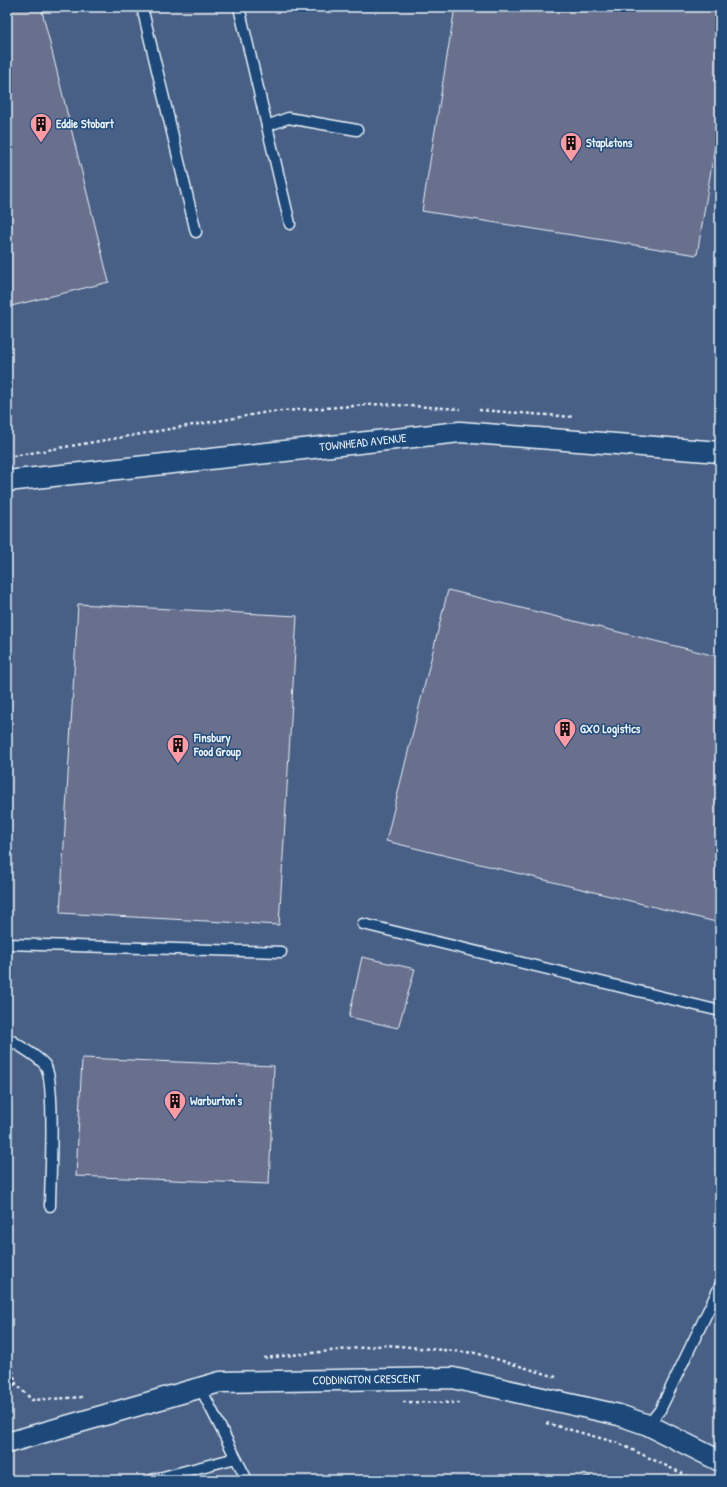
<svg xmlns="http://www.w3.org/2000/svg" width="727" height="1487" font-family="'Patrick Hand',sans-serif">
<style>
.built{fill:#486086}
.building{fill:#69708e;stroke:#e8f1f8}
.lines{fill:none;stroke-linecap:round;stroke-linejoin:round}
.lane-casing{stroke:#e8f1f8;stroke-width:13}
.street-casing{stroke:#e8f1f8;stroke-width:23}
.path{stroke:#e8f1f8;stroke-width:2.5;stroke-dasharray:3 3;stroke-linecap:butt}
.lane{stroke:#1f4a7a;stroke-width:10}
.street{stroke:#1f4a7a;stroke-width:20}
.labels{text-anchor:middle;stroke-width:3;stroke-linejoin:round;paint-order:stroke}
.poi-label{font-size:12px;font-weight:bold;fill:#e8f1f8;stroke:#1f4a7a;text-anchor:start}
.street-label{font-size:12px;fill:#e8f1f8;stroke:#1f4a7a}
</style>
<rect width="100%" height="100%" fill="#355580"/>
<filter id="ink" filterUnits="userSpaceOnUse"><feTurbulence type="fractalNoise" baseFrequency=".025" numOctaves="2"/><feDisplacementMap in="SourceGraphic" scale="8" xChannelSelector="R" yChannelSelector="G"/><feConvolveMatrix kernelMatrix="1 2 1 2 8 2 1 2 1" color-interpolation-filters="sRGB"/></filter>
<g filter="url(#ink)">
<path class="built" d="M7,7H720V1480H7Z"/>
<path class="building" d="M7,7H41L109,282L7,307Z
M455,7H720V115L697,255L422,211Z
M448,590L720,657V923L386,841Z
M78,604L297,616L279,925L60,913Z
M362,957L415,969L398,1028L349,1017Z
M82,1058L274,1066L269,1184L76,1176Z
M590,1476L591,1480H576Z"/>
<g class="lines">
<g class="lane-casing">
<path id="lane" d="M142,7L196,232
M239,7L290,224
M267,126L288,118L357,130
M363,924L720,1011
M7,944L281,952
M7,1041H12C21,1047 39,1057 45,1065C56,1080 50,1182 50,1206
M200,1387L247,1480
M648,1425L660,1410L720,1286
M151,1480L236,1458"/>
</g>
<g class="street-casing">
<g id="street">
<path id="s1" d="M7,481L460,432L720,452"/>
<path id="s2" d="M7,1443L220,1382L453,1378L619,1415L648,1425L720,1461"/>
</g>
</g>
<path class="path" d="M479,410L574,417
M7,457L269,412L381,404L460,409
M7,1347L16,1384L32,1400L84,1397
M264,1358L387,1345L476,1353L556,1377
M7,1387L16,1384
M403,1402L460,1403
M546,1423L618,1443L696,1480"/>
<use href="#lane" class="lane"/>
<use href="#street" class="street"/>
</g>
</g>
<defs>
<g id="building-pin" transform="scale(1.15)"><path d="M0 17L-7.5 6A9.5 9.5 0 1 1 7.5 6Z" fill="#ff9aa2" stroke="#1f4a7a"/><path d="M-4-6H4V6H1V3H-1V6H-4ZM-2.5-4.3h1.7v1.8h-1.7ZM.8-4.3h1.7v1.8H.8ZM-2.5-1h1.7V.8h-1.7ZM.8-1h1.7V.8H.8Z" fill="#111"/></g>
</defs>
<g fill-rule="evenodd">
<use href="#building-pin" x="41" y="124"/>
<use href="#building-pin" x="571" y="143"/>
<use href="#building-pin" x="565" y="729"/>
<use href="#building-pin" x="178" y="745"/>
<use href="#building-pin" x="175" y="1101"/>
</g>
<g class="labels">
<g class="poi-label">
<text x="56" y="128">Eddie Stobart</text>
<text x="586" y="147">Stapletons</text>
<text x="580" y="733">GXO Logistics</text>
<text x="194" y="742">Finsbury<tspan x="194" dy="14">Food Group</tspan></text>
<text x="190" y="1105">Warburton's</text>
</g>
<g class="street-label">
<text dy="4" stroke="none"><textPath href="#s1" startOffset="358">TOWNHEAD AVENUE</textPath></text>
<text dy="4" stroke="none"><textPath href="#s2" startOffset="368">CODDINGTON CRESCENT</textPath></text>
</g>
</g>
<rect width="727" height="1487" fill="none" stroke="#1f4a7a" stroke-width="24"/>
<rect x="12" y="12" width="703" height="1463" fill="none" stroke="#e8f1f8" stroke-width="1.5" filter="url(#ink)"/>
</svg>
